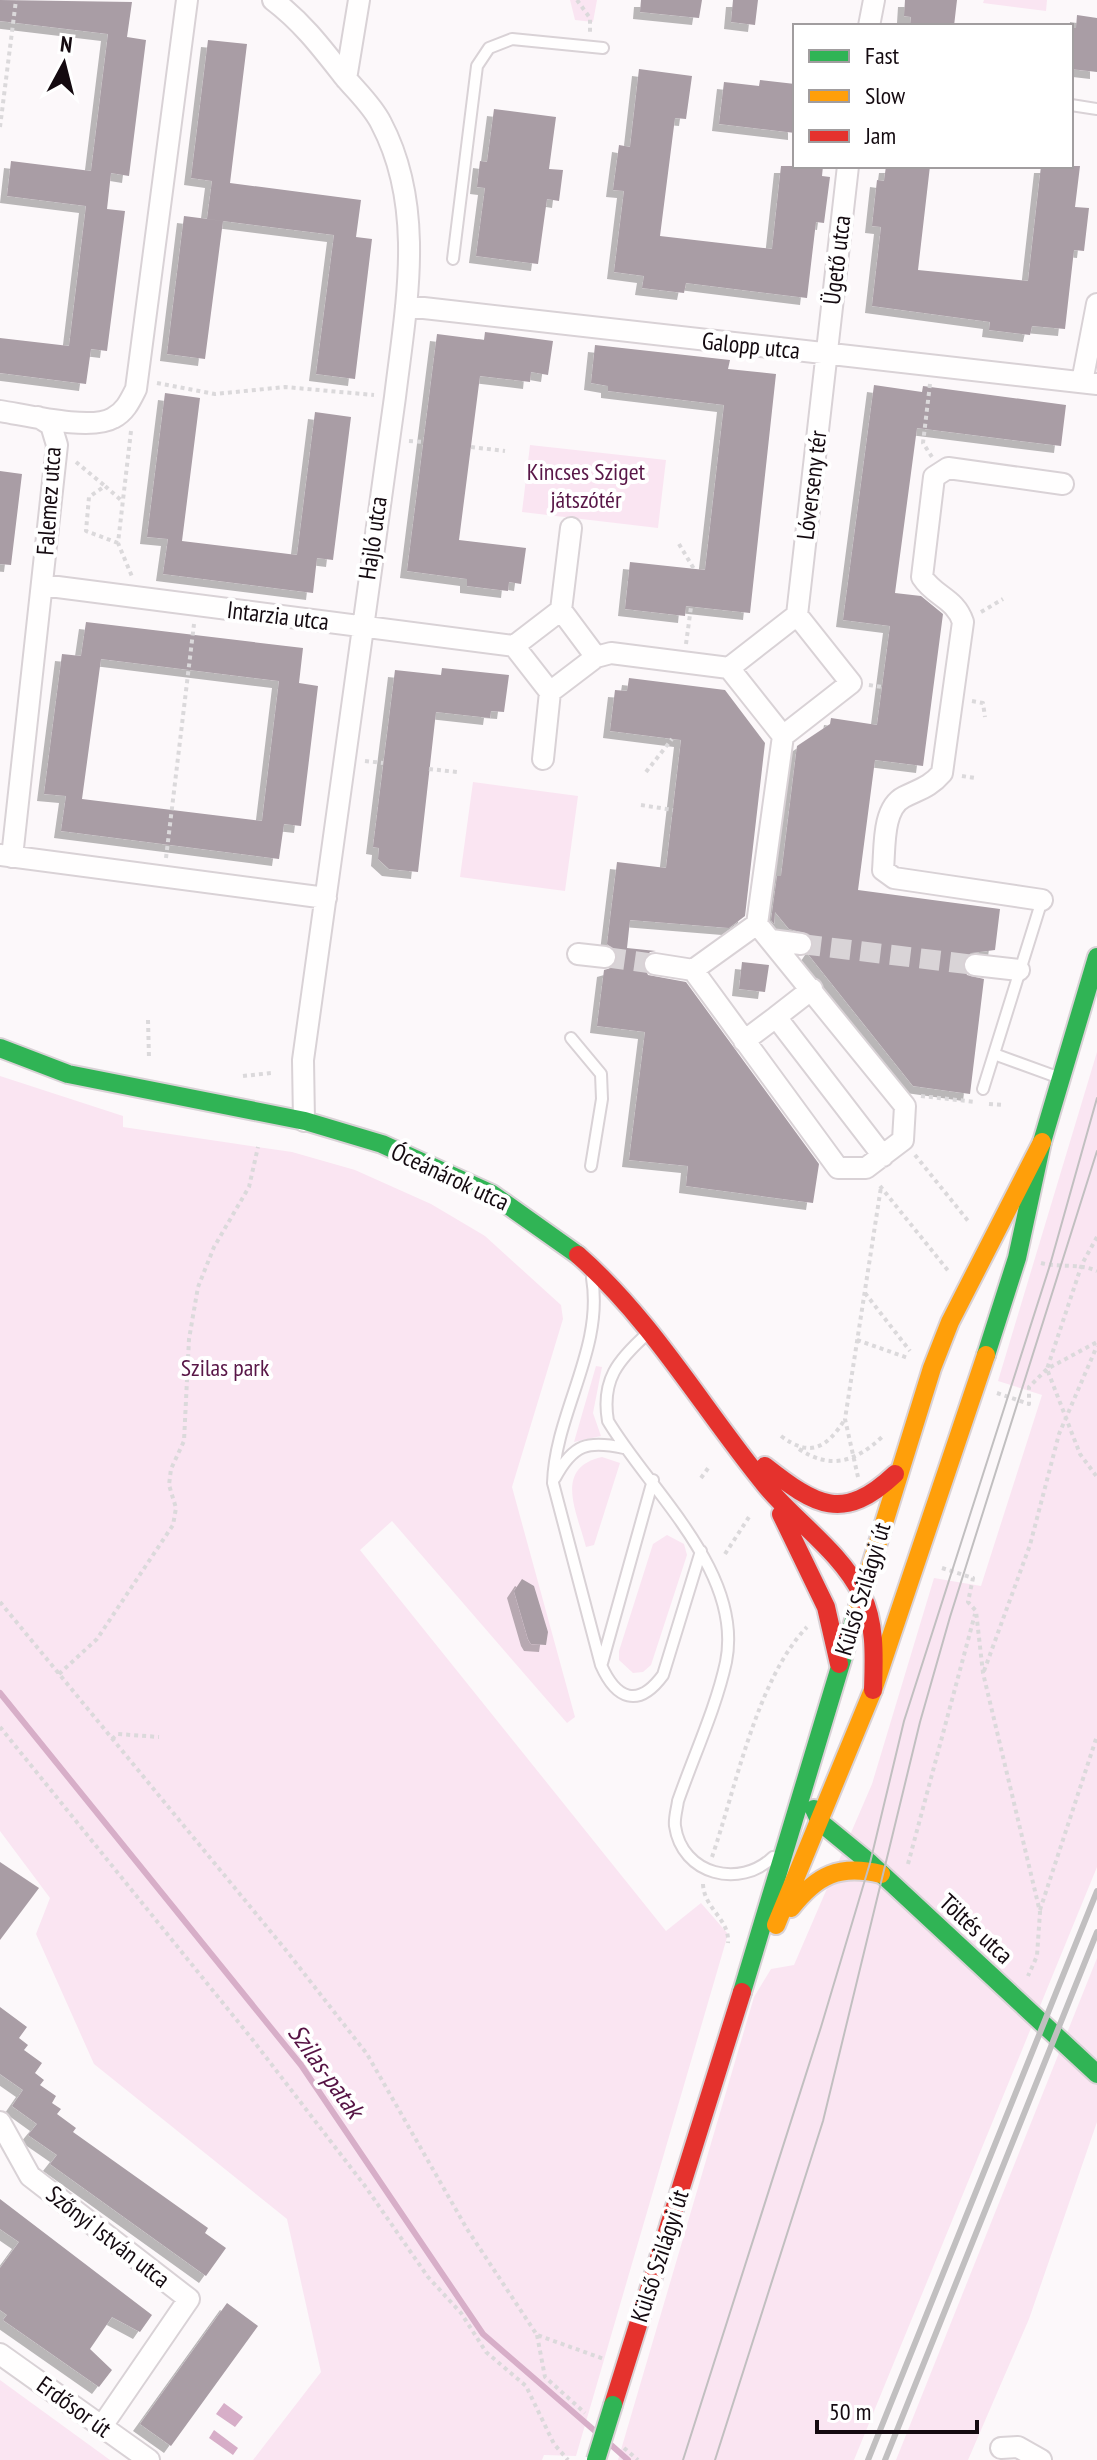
<svg xmlns="http://www.w3.org/2000/svg" width="1097" height="2460" font-family="'PT Sans Narrow',sans-serif">
<style>
.green{fill:#fae5f2}
.water{fill:#d7aec8}
.lines{fill:none;stroke-linecap:round;stroke-linejoin:round}
.stream{stroke:#d7aec8;stroke-width:6}
.building{fill:#a99da5;fill-rule:evenodd;filter:url(#shadow)}
.street-tunnel{stroke:#d9d4d7;stroke-width:20;stroke-dasharray:20 10;stroke-linecap:butt}
.lane-casing{stroke:#d9d2d6;stroke-width:14}
.street-casing{stroke:#d9d2d6;stroke-width:24}
.fast-casing{stroke:#d9d2d6;stroke-width:22}
.slow-casing{stroke:#d9d2d6;stroke-width:22}
.jam-casing{stroke:#d9d2d6;stroke-width:22}
.path{stroke:#dbd9db;stroke-width:4;stroke-dasharray:4 4;stroke-linecap:butt}
.lane{stroke:#fffefe;stroke-width:10}
.street{stroke:#fffefe;stroke-width:20}
.fast{stroke:#30b455;stroke-width:18}
.slow{stroke:#ff9f0a;stroke-width:18}
.jam{stroke:#e5322d;stroke-width:18}
.tram{stroke:#c1bfc0;stroke-width:2}
.rail{stroke:#c1bfc0;stroke-width:6}
.fast-bridge-casing{stroke:#d9d2d6;stroke-width:22;stroke-linecap:butt}
.fast-bridge{stroke:#30b455;stroke-width:18}
.labels{text-anchor:middle;stroke-width:8;stroke-linejoin:round;paint-order:stroke}
.street-label{font-size:24px;fill:#140a10;stroke:#fff}
.park-label{font-size:24px;fill:#581647;stroke:#fff}
.water-label{font-size:26px;font-style:italic;fill:#551344;stroke:#fff}
</style>
<defs>
<filter id="shadow"><feDropShadow dx="-7" dy="7" stdDeviation="0" flood-color="#0004"/></filter>
</defs>
<rect width="100%" height="100%" fill="#fcf8fa"/>
<path class="green" d="M570,0H597L593,22L575,20Z
M984,0H1047L1046,11L983,3Z
M530,445L666,460L658,528L522,512Z
M473,782L578,796L565,891L460,877Z
M1097,1052V1867L854,2460H618L754,1997L771,1969L794,1965L872,1784L934,1578L981,1586L1042,1395L998,1381Z
M0,1076L123,1116V1127L292,1152L355,1170L431,1204L485,1236L561,1305L563,1319L512,1487L575,1717L567,1723L392,1521L360,1550L666,1931L701,1903L728,1934L576,2456L544,2455L542,2460H253L321,2372L287,2219L94,2064L36,1934L50,1898L0,1831Z
M596,1366L602,1367L593,1413L601,1436L574,1442Z
M602,1457L620,1463L594,1545L586,1547C577,1512 553,1468 602,1457Z
M667,1535L684,1544L687,1555L651,1665L643,1672L633,1673L619,1660V1651L653,1544Z
M1097,1958V2122L1029,2319L968,2460H896Z
M0,2380L110,2460H0Z"/>
<path class="water" d="M224,2403L243,2417L235,2427L216,2414Z
M214,2430L238,2448L233,2455L209,2438Z"/>
<g class="lines">
<path class="stream" d="M0,1693L301,2065L483,2334L595,2431
M610,2444L628,2460"/>
</g>
<path class="building" d="M0,0L132,2L127,37L146,40L129,176L111,173L107,209L125,211L107,351L91,349L86,384L0,373V338L69,346L86,206L7,196L11,161L91,171L108,34L0,21Z
M641,0H702L699,18L640,12Z
M733,0H758L755,25L731,22Z
M905,0H957L954,26H910L911,17L904,16Z
M1077,15L1097,18V72L1071,69V28H1076Z
M208,40L247,44L230,183L361,200L356,237L372,239L355,379L316,374L334,235L207,219L212,181L191,178Z
M639,69L692,76L686,119L675,118L660,236L772,249L781,166H823L822,176L830,177L824,223L816,222L807,298L686,283L684,293L642,288L644,276L614,272L624,191L613,190L619,145L630,147Z
M760,80L795,84V133L719,124L724,82L759,86Z
M494,109L556,117L549,169L563,170L559,201L547,199L538,264L476,256L485,188L477,187L480,161L487,162Z
M886,166H930L918,270L1028,281L1041,166H1080L1075,207L1089,208L1084,251L1074,250L1065,329L1032,326L1030,335L989,330L990,322L872,306L881,227L872,226L877,180L884,181Z
M184,216L223,221L205,359L167,354Z
M485,332L553,341L548,375L531,372L530,382L480,376L459,540L526,548L521,584L509,582L508,591L467,586V579L407,571L437,334L484,340Z
M595,345L730,360L728,369L776,374L750,613L686,606L685,616L625,609L630,562L705,570L724,405L608,391V386L591,383Z
M874,385L922,392L923,386L1066,405L1061,446L917,428L895,593L921,596L943,614L923,766L875,760L858,890L1000,909L995,950L971,953L962,963L967,975L984,979L970,1094L913,1086L808,954L814,945L809,934L789,929L775,912L774,924L771,920L777,876H781L797,746L830,724L831,718L877,725L890,626L843,620Z
M165,393L200,398L182,541L297,555L315,412L351,417L333,560L317,558L313,593L163,574L168,539L147,537Z
M0,471L22,474L11,565L0,564Z
M86,622L303,648L299,683L318,686L301,826L284,824L279,859L61,831L66,796L44,794L62,654L81,656ZM101,659L279,681L262,821L82,799Z
M442,668L509,675L504,712L491,711L490,718L436,712L418,872L389,869L378,859L379,848L373,847L395,670L441,675Z
M629,678L725,690L765,743L745,916L729,928L630,920L627,948L656,951L650,952L642,961L648,975L686,982L819,1164L813,1203L686,1186L688,1166L629,1160L645,1032L597,1026L604,970L611,968L618,959L616,951L607,944L617,862L666,868L681,740L610,731L615,690L627,691Z
M742,962L769,965L765,992L739,989Z
M522,1579L534,1586L548,1632L546,1645L531,1644L528,1639L514,1591Z
M0,1862L39,1888L0,1940Z
M0,2007L27,2027L19,2038L28,2045L24,2050L42,2063L35,2073L44,2080L40,2085L56,2096L52,2103L61,2109L57,2114L76,2128L73,2132L208,2228L205,2233L226,2248L206,2276L50,2164L57,2155L28,2135L37,2124L12,2106L23,2090L0,2074Z
M0,2199L152,2315L140,2332L112,2317L90,2349L112,2370L99,2387L3,2320L7,2315L0,2310V2268L19,2242L0,2229Z
M227,2303L258,2326L171,2446L140,2424Z"/>
<g class="lines">
<path class="street-tunnel" d="M801,944L975,965
M605,957L655,964"/>
<g class="lane-casing">
<path id="lane" d="M1071,105L1097,109
M453,259L477,66L489,48L512,39L603,48
M571,1038L601,1074L602,1099L591,1166
M994,1054L1060,1078
M983,1089L1042,900
M592,1278C604,1349 555,1413 553,1483L601,1665C616,1699 638,1709 663,1675L701,1551
M647,1334C618,1360 601,1380 608,1421C649,1490 744,1572 726,1662C716,1708 694,1755 678,1801C677,1809 674,1818 675,1826C682,1875 740,1889 773,1857
M555,1478C573,1444 588,1440 624,1448
M602,1663L653,1480"/>
</g>
<g class="street-casing">
<path id="street" d="M273,0C302,22 321,47 343,75C356,91 372,105 381,123C426,208 406,306 395,397L303,1060L304,1121
M869,26L874,0
M346,79L359,0
M406,306L1097,384
M1082,382L1097,304
M0,411C26,415 91,431 113,418C125,412 130,401 136,389L187,0
M42,585L514,646
M561,610L596,657L550,692L514,646Z
M561,610L571,528
M797,615L848,166
M596,657L611,653L729,668L783,736L851,683L797,615L729,668
M543,759L550,692
M0,855L326,898
M12,857L57,445L51,425L38,417
M1042,900L894,878L883,870C885,848 882,808 904,797C920,789 930,787 942,773L963,622C955,598 935,597 922,577L934,477L948,468L1063,484
M757,924L905,1106L903,1140L866,1168H838L693,970Z
M757,924L783,736
M771,940L801,944
M578,954L605,957
M655,964L693,970
M975,965L1019,970
M776,1017L812,989
M744,1041L776,1017L883,1156
M0,2122L30,2176L189,2299L102,2426
M0,2354L149,2460
M1001,2448L1018,2447L1041,2460"/>
</g>
<g class="fast-casing">
<path id="fast" d="M0,1048L68,1074L305,1121L382,1144L492,1194L578,1255
M986,1355L1017,1258L1042,1142L1097,957
M814,1809L820,1822L870,1863L1097,2074
M742,1992L858,1607"/>
</g>
<g class="slow-casing">
<path id="slow" d="M858,1607L932,1368L950,1322L1042,1142
M791,1908C817,1875 839,1864 881,1874
M776,1925L873,1690L986,1355"/>
</g>
<g class="jam-casing">
<path id="jam" d="M578,1255C653,1321 703,1409 766,1486C796,1522 841,1552 862,1595C876,1625 874,1658 873,1690
M765,1466C816,1506 843,1523 895,1474
M781,1514L826,1607L839,1664
M613,2405L742,1992"/>
</g>
<path class="path" d="M577,0L590,18V32
M0,127L16,0
M157,383L215,394L285,387L374,395
M930,384L923,443L932,457
M131,431L118,543L133,579
M409,441L424,442
M471,447L505,451
M76,462L105,486
M118,543L86,531L89,497L105,486L122,501
M679,544L694,569
M981,612L1003,599
M686,644L691,607
M869,685L882,687
M972,701L983,703L985,717
M365,761L383,763
M429,769L457,772
M646,772L672,739
M962,776L975,778
M641,805L673,810
M166,858L194,624
M148,1020L149,1058
M243,1076L271,1073
M921,1096L976,1102
M989,1104L1004,1105
M915,1155L969,1222
M880,1186L950,1273
M1097,1237L1082,1264L1047,1369L1080,1454L1097,1477
M1041,1263C1061,1268 1079,1263 1097,1271
M865,1293L910,1351
M857,1340L908,1358
M997,1393L1029,1404V1387L1047,1369L1097,1342
M781,1436C810,1458 827,1448 845,1419
M799,1449C831,1470 855,1462 882,1437
M858,1477L845,1419L881,1187
M701,1478L709,1467
M725,1554L749,1517
M942,1568L973,1578L968,1602L976,1611L983,1673L1040,1912L1037,1956L1028,1976
M0,1602L285,1949L367,2054L467,2229L537,2335L604,2359
M984,1671L1030,1545L1059,1434L1097,1346
M59,1674L97,1639L173,1525L176,1508L169,1485L171,1469L184,1441L189,1339L198,1287L214,1247L249,1187L258,1147
M0,1727L252,2039L365,2186L428,2277L461,2313L486,2352L526,2386L554,2444L568,2460
M112,1739L118,1734L159,1737
M712,1857C736,1787 757,1679 807,1627
M908,1864L975,1614
M703,1884C704,1909 730,1919 728,1943
M1040,1910L1097,1736
M537,2335L545,2377L585,2413
M624,2448L638,2460"/>
<use href="#lane" class="lane"/>
<use href="#street" class="street"/>
<use href="#fast" class="fast"/>
<use href="#slow" class="slow"/>
<use href="#jam" class="jam"/>
<path class="tram" d="M683,2460L821,2027L870,1863L904,1721L1050,1265L1097,1098
M715,2460L823,2121L920,1722L950,1617L1097,1151"/>
<path class="rail" d="M868,2460L1097,1891
M885,2460L1097,1932"/>
<g class="fast-bridge-casing">
<path id="fast-bridge" d="M596,2460L613,2405"/>
</g>
<use href="#fast-bridge" class="fast-bridge"/>
</g>
<g class="labels">
<g class="street-label">
<text transform="translate(837 260) rotate(-83)" y="8">Ügető utca</text>
<text transform="translate(751 346) rotate(6)" y="8">Galopp utca</text>
<text transform="translate(812 485) rotate(-83)" y="8">Lóverseny tér</text>
<text transform="translate(49 501) rotate(-86)" y="8">Falemez utca</text>
<text transform="translate(373 538) rotate(-82)" y="8">Hajló utca</text>
<text transform="translate(278 616) rotate(7)" y="8">Intarzia utca</text>
<text transform="translate(450 1177) rotate(25)" y="8">Óceánárok utca</text>
<text transform="translate(863 1589) rotate(-73)" y="8">Külső Szilágyi út</text>
<text transform="translate(976 1929) rotate(43)" y="8">Töltés utca</text>
<text transform="translate(108 2237) rotate(38)" y="8">Szőnyi István utca</text>
<text transform="translate(660 2256) rotate(-72)" y="8">Külső Szilágyi út</text>
<text transform="translate(74 2407) rotate(36)" y="8">Erdősor út</text>
</g>
<g class="park-label">
<text x="586" y="480">Kincses Sziget<tspan x="586" dy="28">játszótér</tspan></text>
<text x="225" y="1376">Szilas park</text>
</g>
<g class="water-label">
<text transform="translate(326 2071) rotate(54)" y="9">Szilas-patak</text>
</g>
</g>
<rect x="793" y="24" width="280" height="144" fill="#ffffff" stroke="#a19d9f" stroke-width="2"/>
<rect x="809" y="50" width="40" height="12" fill="#30b455" stroke="#a19d9f" stroke-width="2"/>
<text x="865" y="64" font-size="24" fill="#140a10">Fast</text>
<rect x="809" y="90" width="40" height="12" fill="#ff9f0a" stroke="#a19d9f" stroke-width="2"/>
<text x="865" y="104" font-size="24" fill="#140a10">Slow</text>
<rect x="809" y="130" width="40" height="12" fill="#e5322d" stroke="#a19d9f" stroke-width="2"/>
<text x="865" y="144" font-size="24" fill="#140a10">Jam</text>
<g transform="translate(64 64) rotate(7)" stroke="#ffffff" stroke-width="6" paint-order="stroke">
<path d="M0-6L14 30L0 20L-14 30Z" fill="#140a10"/>
<text y="-12" font-size="22" font-weight="bold" text-anchor="middle" fill="#140a10">N</text>
</g>
<path d="M817 2420v12h160v-12" fill="none" stroke="#140a10" stroke-width="4"/>
<text x="829" y="2420" font-size="24" fill="#140a10" stroke="#ffffff" stroke-width="6" paint-order="stroke">50 m</text>
</svg>
